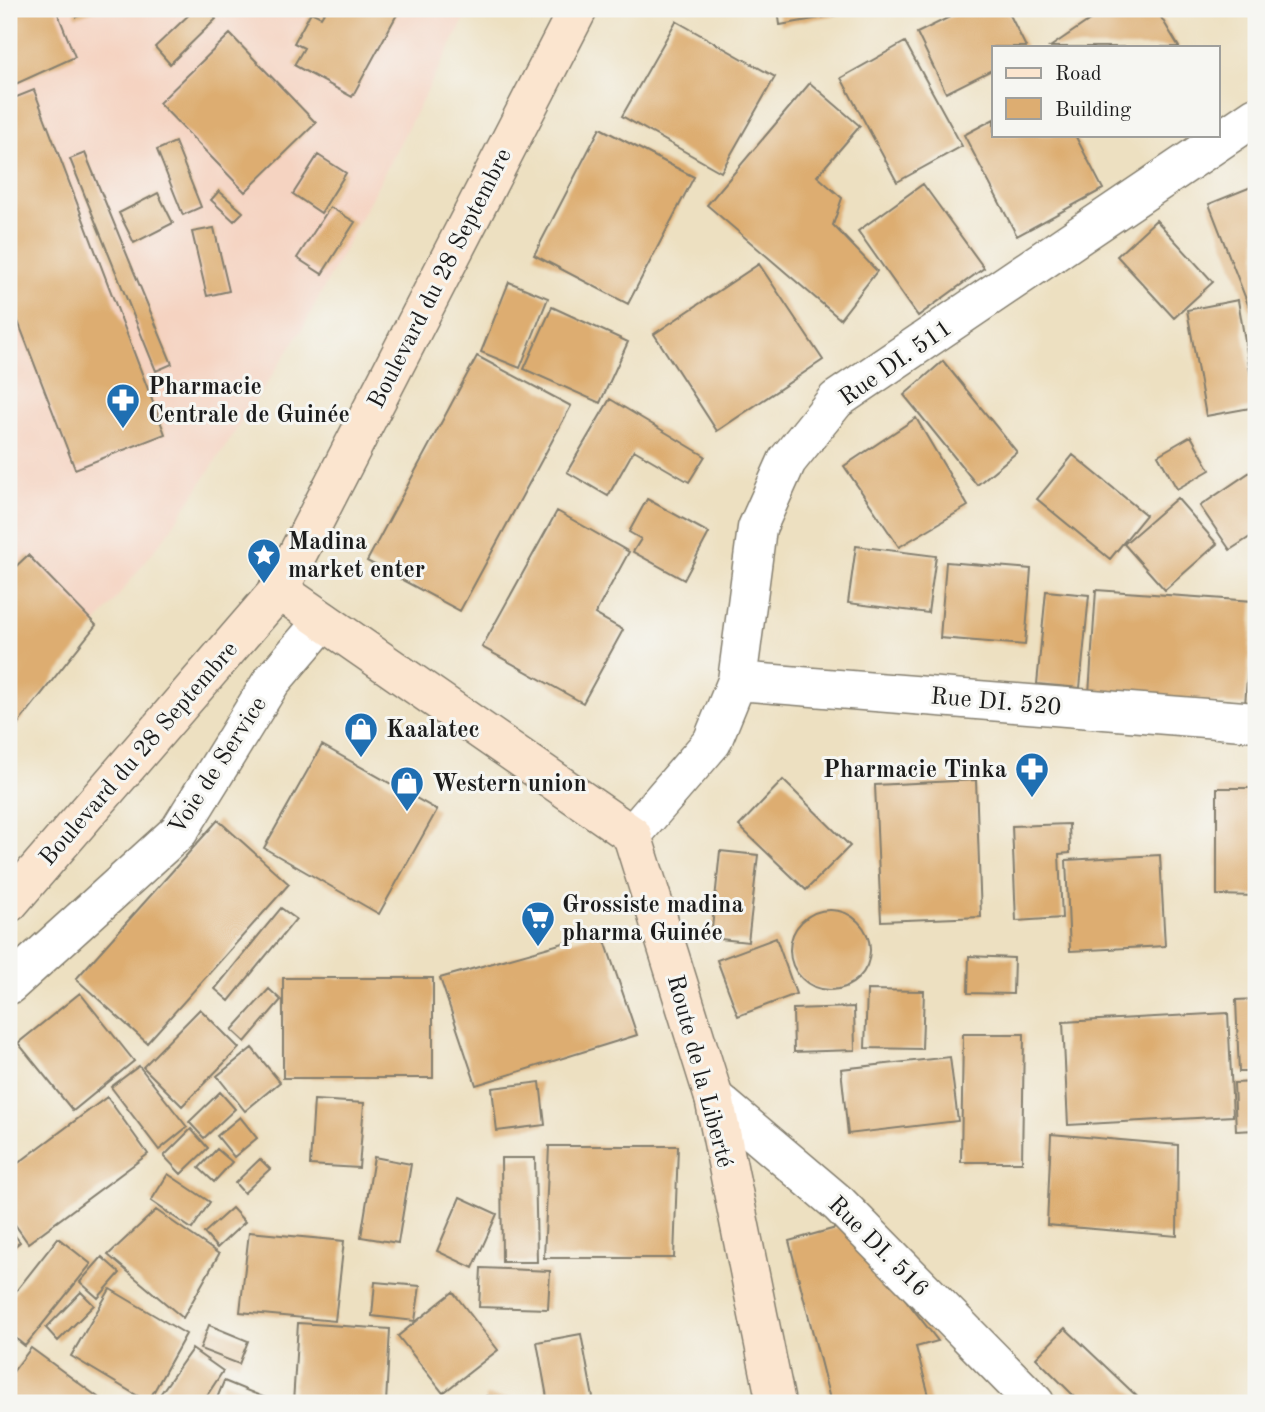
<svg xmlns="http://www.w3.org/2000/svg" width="1265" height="1412" font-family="'Old Standard TT',serif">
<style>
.built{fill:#f5d3c1}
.building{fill:#ddad71}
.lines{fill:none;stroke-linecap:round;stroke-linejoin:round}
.street-casing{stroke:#847e6e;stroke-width:41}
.secondary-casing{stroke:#847e6e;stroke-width:41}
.street{stroke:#fff;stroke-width:38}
.secondary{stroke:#fbe5cf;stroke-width:38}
.labels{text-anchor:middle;stroke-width:6;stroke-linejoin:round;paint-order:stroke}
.street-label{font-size:24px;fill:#1c1c1c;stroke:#f6f6f2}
.poi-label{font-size:24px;font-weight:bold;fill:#1c1c1c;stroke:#f6f6f2;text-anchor:start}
</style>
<rect width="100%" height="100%" fill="#f6f6f2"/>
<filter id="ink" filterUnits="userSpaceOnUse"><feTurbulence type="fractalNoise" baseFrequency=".0143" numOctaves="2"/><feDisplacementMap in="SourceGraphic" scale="14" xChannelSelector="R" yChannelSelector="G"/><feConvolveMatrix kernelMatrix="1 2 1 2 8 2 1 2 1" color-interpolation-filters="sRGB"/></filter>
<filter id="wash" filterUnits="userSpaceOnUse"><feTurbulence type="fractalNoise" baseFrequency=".00686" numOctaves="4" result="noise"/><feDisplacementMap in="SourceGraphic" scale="28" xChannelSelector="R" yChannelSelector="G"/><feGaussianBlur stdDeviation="1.57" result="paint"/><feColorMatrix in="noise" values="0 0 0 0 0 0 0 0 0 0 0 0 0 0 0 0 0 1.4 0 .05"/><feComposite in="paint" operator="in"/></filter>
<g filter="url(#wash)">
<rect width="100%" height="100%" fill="#ede0c1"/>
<path class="built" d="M9,9H470L302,330L171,529L9,735Z"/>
<g id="blocks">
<path class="building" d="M9,9H56L75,57L9,87Z
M74,9H99L76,17Z
M195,9H207L216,19L170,64L155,47Z
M326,9H400L352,97L294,65L304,48L294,43L311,12L321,17Z
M778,9H865V10L780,25Z
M966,9H1007L1026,47H994V69L946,93L917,33Z
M1106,9H1156L1179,47H1050Z
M676,21L775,77L721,172L622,116Z
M230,34L316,123L245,192L159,103Z
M905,42L962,146L897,182L841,78Z
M810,83L860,126L817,176L842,198L833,225L877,271L840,319L707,205Z
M34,90L165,434L75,469L9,298V100Z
M994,119V135H1075L1103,189L1017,236L964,135Z
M600,128L694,177L628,304L534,255Z
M175,142L201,207L183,215L157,150Z
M85,153L172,364L156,371L70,159Z
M318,155L346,173L321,213L293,194Z
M923,184L984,268L918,316L858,231Z
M1256,185V325L1209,204Z
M219,191L243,212L234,221L211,200Z
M158,193L173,223L134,243L119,213Z
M330,207L355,222L322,274L297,258Z
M1156,220L1213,282L1174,318L1117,256Z
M214,228L229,291L207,296L192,232Z
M759,264L823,360L717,431L654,334Z
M509,282L548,298L520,368L481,352Z
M1238,300L1256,407L1206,416L1187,310Z
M552,307L628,342L600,403L524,369Z
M477,356L571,406L460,611L367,561Z
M943,361L1017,452L977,485L904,395Z
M610,399L705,456L689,482L634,450L608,496L567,472Z
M916,418L968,506L899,547L844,466Z
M1191,436L1210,470L1177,489L1158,455Z
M1073,455L1146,515L1110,559L1037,499Z
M1256,468V533L1230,550L1200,506Z
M1177,498L1217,544L1165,590L1124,544Z
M647,499L709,533L684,580L633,552L641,539L629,532Z
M557,511L629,552L595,614L623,630L583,703L482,647Z
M856,546L936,556L928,613L848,603Z
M28,555L96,625L9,735V573Z
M946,562L1031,569L1025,645L940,638Z
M1096,590L1253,601L1245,705L1089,694Z
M1046,591L1089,595L1080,688L1037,684Z
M1254,654H1256V707L1249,706Z
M322,745L437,810L379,914L264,848Z
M783,780L850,846L806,890L739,826Z
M976,780L981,917L881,921L875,785Z
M1217,788H1256V896L1217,895Z
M218,820L289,884L147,1043L76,979Z
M1069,824L1070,853L1059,854L1062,918L1016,921L1012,826Z
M720,851L758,855L748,942L711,938Z
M1160,855L1165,946L1070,951L1066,860Z
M281,908L296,919L229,1001L215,989Z
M790 950a40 40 0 1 1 80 0a40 40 0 1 1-80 0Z
M602,932L637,1035L476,1085L440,978Z
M776,938L796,994L738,1016L717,960Z
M969,956L1014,958L1013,994L968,993Z
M283,978H433V1078H283Z
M269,989L281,1000L245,1042L232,1030Z
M867,990L924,991L922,1049L865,1048Z
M80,993L134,1061L73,1111L18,1043Z
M1256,999V1072H1239L1236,1000Z
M854,1007L855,1050L794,1052L793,1009Z
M200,1009L239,1048L182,1106L143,1067Z
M1228,1013L1233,1116L1068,1125L1063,1022Z
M963,1034H1024L1022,1162H961Z
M252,1048L280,1082L245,1111L217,1076Z
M950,1057L958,1121L848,1134L841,1069Z
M139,1066L187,1127L159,1150L111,1087Z
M540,1082L545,1125L497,1131L492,1088Z
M1256,1082V1130L1236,1131L1234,1083Z
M220,1092L235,1109L204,1138L189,1122Z
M107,1097L148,1154L28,1243L9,1216V1170Z
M314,1100L364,1103L359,1168L310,1165Z
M240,1117L257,1138L234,1157L217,1136Z
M191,1129L208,1148L181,1174L164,1156Z
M1051,1134L1178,1145L1177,1236L1047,1225Z
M549,1146H678L674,1258H544Z
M217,1149L232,1162L214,1182L199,1168Z
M374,1157L411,1164L398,1243L361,1237Z
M501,1158H535L537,1262H502Z
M260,1159L270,1169L244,1193L235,1183Z
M168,1174L210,1202L192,1229L151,1201Z
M460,1197L497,1214L473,1268L437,1251Z
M232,1208L245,1222L217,1248L204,1233Z
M156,1210L219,1254L183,1318L108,1255Z
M847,1225L938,1341L916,1347L931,1403H831L789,1241Z
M9,1228L20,1242L9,1251Z
M249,1232L344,1241L335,1321L240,1312Z
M58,1238L91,1264L25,1346L9,1333V1300Z
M102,1257L120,1273L98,1298L80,1282Z
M481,1268L550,1271L548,1309L479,1307Z
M375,1282L420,1286L415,1321L372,1316Z
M110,1289L186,1334L148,1402L71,1356Z
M81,1292L94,1305L58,1341L46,1328Z
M453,1292L498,1350L443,1393L398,1336Z
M298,1323L390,1329L386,1403H293Z
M209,1325L248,1341L239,1364L200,1349Z
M1065,1328L1144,1403H1081L1036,1358Z
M581,1334L594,1403H548L537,1342Z
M31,1348L106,1403H9V1377Z
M192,1349L223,1371L202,1403H154Z
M224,1381L278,1403H215Z
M486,1396L544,1401V1403H486Z"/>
</g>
</g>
<g filter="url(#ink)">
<use href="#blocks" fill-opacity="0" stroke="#847e6e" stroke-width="2"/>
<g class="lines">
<g class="street-casing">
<path id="street" d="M737,681L1256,722
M632,835L712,742L737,681L757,528L787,461L836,400L1256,116
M9,985L179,831L271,682L323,621
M714,1098L839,1204L1035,1403"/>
</g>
<g class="secondary-casing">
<path id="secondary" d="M279,590L632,835L714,1098L776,1403
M9,903L279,590L578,9"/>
</g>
<use href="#street" class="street"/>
<use href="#secondary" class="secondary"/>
</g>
</g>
<defs>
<g id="pharmacy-pin" transform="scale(1.75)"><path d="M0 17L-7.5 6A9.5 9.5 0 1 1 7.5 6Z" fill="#1f6fb2" stroke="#f6f6f2"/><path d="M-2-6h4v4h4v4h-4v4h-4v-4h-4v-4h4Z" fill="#fff"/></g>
<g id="sight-pin" transform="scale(1.75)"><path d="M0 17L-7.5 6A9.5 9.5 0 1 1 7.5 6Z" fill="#1f6fb2" stroke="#f6f6f2"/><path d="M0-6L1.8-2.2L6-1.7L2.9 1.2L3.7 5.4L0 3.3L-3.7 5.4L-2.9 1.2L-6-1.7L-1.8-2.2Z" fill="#fff"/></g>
<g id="shop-pin" transform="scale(1.75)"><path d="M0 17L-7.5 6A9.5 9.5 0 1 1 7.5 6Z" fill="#1f6fb2" stroke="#f6f6f2"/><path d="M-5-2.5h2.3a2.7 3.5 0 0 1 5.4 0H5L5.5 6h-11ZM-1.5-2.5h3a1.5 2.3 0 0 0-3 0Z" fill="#fff"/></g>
<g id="supermarket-pin" transform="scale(1.75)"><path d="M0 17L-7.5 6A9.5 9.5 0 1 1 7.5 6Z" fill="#1f6fb2" stroke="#f6f6f2"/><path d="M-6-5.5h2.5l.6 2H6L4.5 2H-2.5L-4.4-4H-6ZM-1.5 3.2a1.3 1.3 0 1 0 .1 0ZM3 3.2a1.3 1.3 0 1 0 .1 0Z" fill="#fff"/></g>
</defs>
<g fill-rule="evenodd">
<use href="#pharmacy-pin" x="123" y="400"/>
<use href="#sight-pin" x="264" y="555"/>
<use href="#shop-pin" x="361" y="729"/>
<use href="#pharmacy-pin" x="1032" y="769"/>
<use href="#shop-pin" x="407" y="783"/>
<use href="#supermarket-pin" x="538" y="918"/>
</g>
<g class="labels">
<g class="street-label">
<text transform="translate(439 278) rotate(-63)" y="8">Boulevard du 28 Septembre</text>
<text transform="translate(895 362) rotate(-35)" y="8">Rue DI. 511</text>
<text transform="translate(996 701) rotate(5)" y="8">Rue DI. 520</text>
<text transform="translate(138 753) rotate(-49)" y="8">Boulevard du 28 Septembre</text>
<text transform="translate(217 765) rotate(-57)" y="8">Voie de Service</text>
<text transform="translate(701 1071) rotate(75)" y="8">Route de la Liberté</text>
<text transform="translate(879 1246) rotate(45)" y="8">Rue DI. 516</text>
</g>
<g class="poi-label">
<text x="148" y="394">Pharmacie<tspan x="148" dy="28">Centrale de Guinée</tspan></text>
<text x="288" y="549">Madina<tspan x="288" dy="28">market enter</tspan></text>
<text x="386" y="737">Kaalatec</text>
<text x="1007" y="777" text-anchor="end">Pharmacie Tinka</text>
<text x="432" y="791">Western union</text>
<text x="562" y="912">Grossiste madina<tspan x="562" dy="28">pharma Guinée</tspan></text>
</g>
</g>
<rect width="1265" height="1412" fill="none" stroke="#f6f6f2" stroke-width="35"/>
<rect x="992" y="46" width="228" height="91" fill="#f6f6f2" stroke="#9f9f9c" stroke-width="2"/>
<rect x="1006" y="68" width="35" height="10" fill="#fbe5cf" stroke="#9f9f9c" stroke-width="2"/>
<text x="1055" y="80" font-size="21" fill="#1c1c1c">Road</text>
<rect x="1006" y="98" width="35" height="21" fill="#ddad71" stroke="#9f9f9c" stroke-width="2"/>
<text x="1055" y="116" font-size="21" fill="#1c1c1c">Building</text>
</svg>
